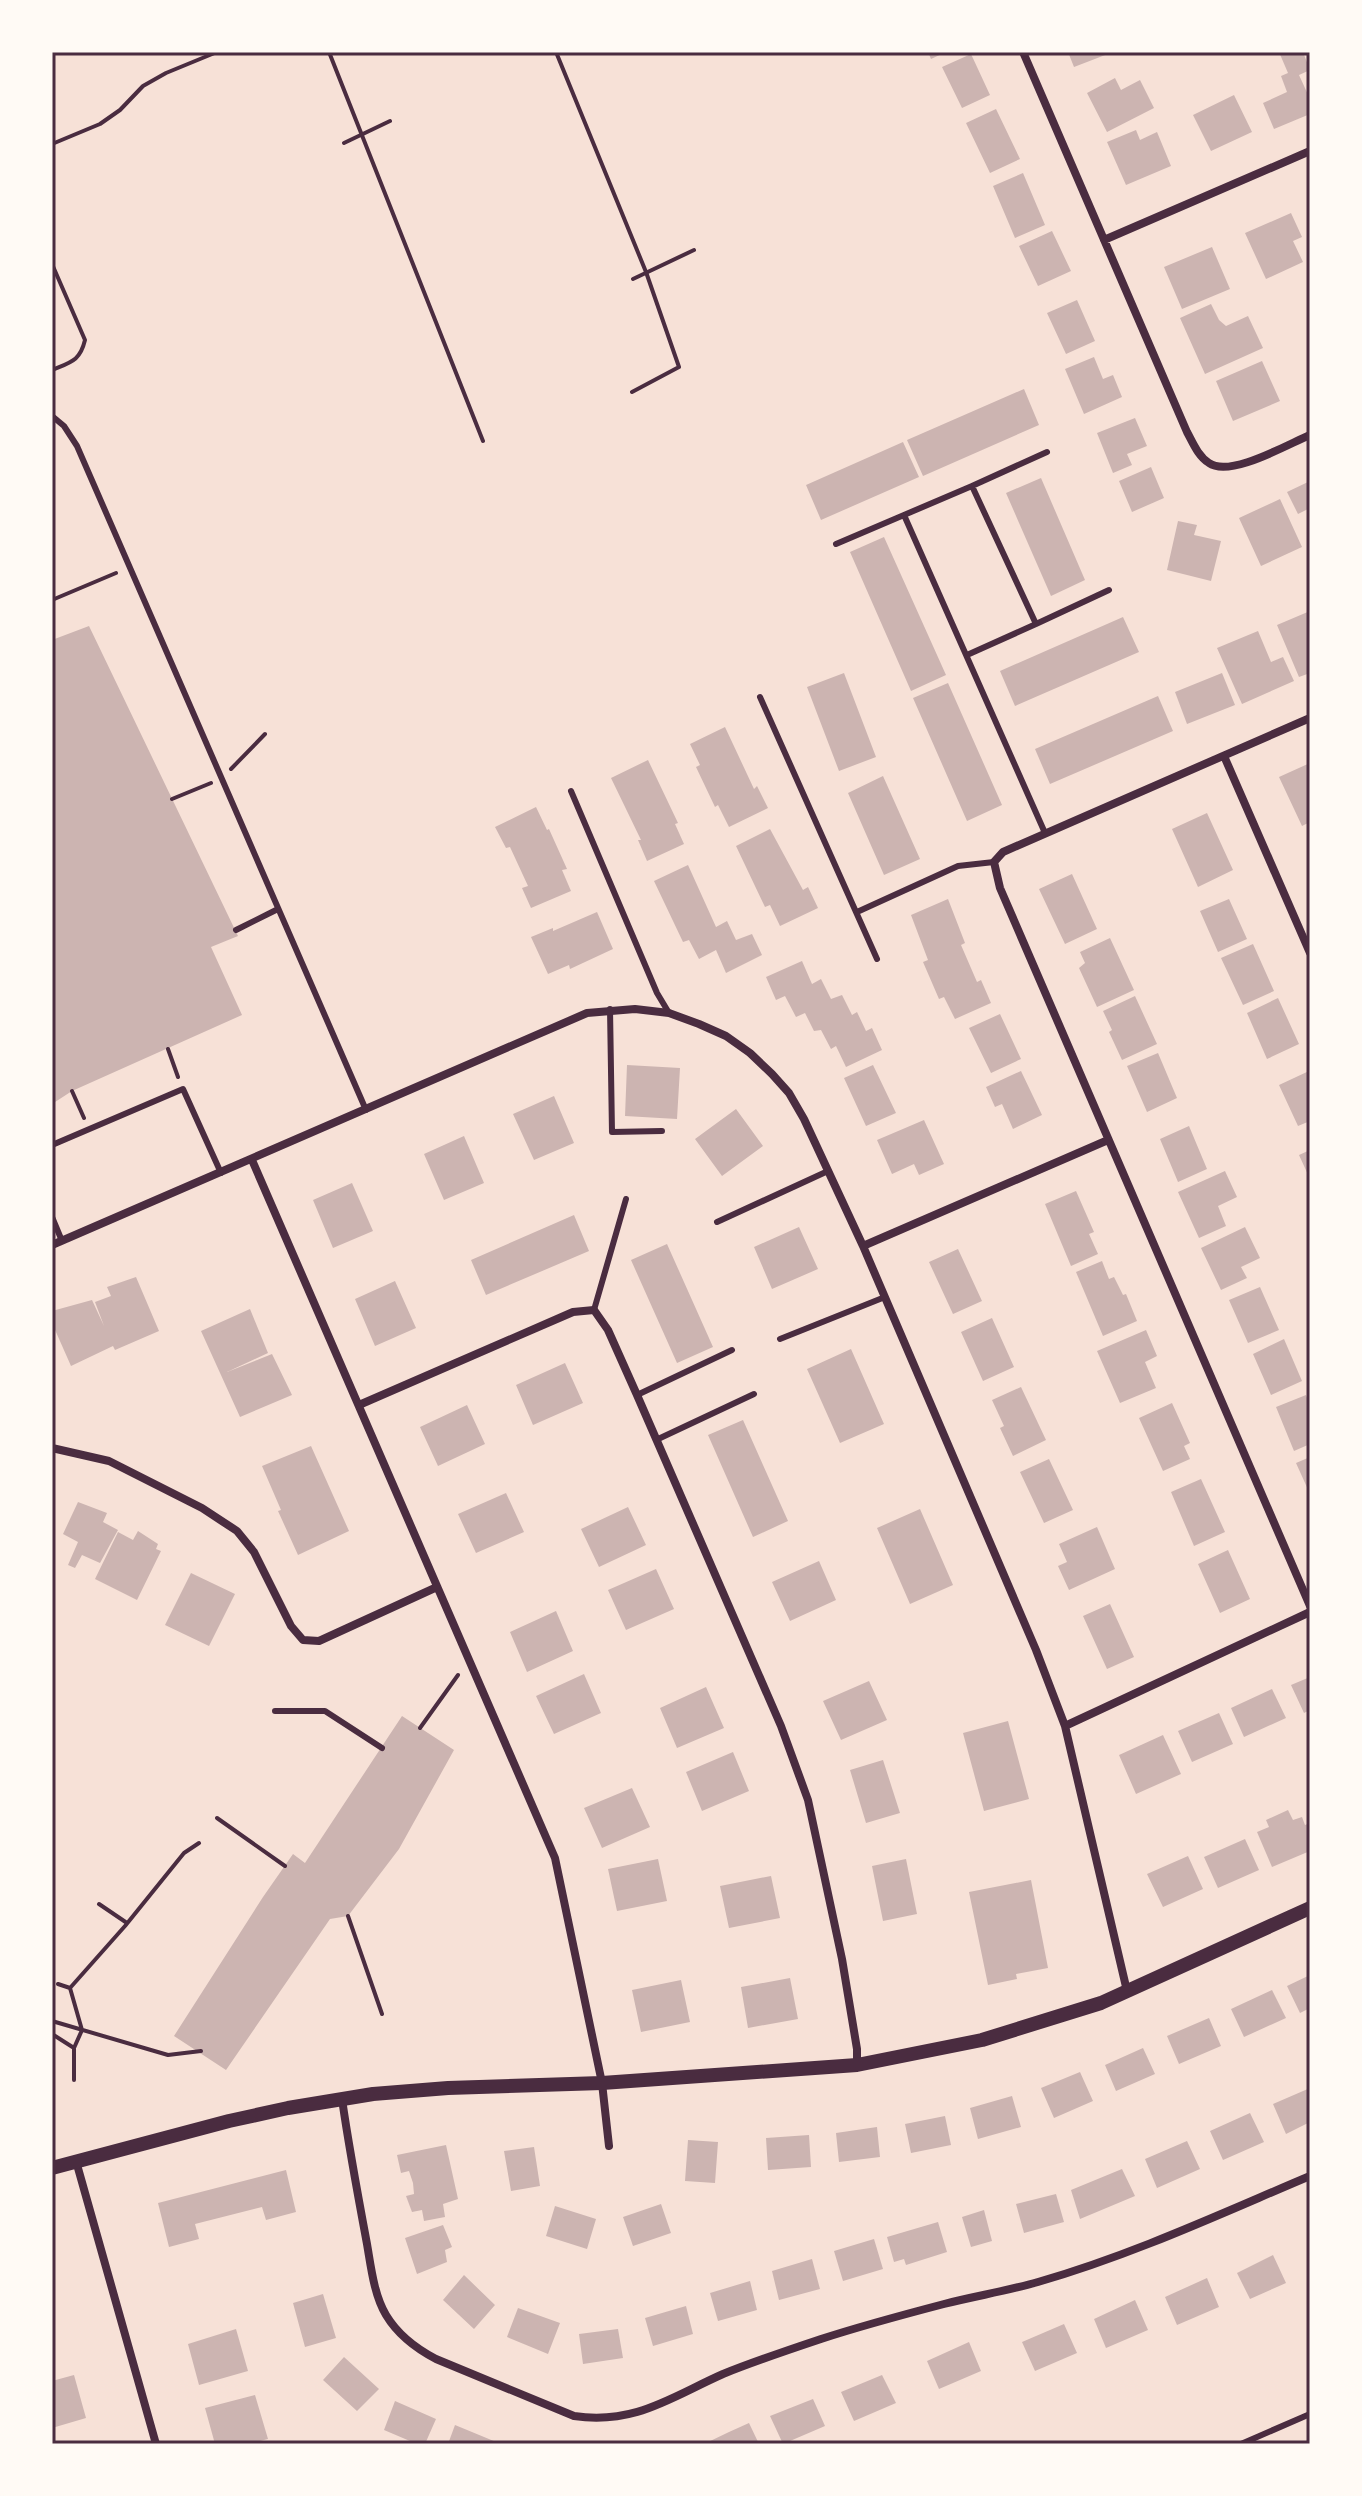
<svg xmlns="http://www.w3.org/2000/svg" width="1362" height="2496" font-family="'Archivo Narrow',sans-serif">
<style>
.building{fill:#ccb4b1}
.lines{fill:none;stroke-linecap:round;stroke-linejoin:round}
.path{stroke:#4a2c40;stroke-width:4}
.service{stroke:#4a2c40;stroke-width:6}
.minor{stroke:#4a2c40;stroke-width:8}
.tertiary{stroke:#4a2c40;stroke-width:14}
.neatline{fill:none;stroke:#4a2c40;stroke-width:3}
</style>
<rect width="100%" height="100%" fill="#f7e1d7"/>
<path class="building" d="M928,52H946L931,59Z
M1068,52H1113L1074,67Z
M1279,52H1303L1310,70L1299,75L1310,99V114L1274,129L1263,103L1287,92L1281,76L1288,73Z
M971,54L990,95L962,108L942,67Z
M1115,78L1121,90L1140,80L1154,108L1107,132L1087,93Z
M1234,95L1252,132L1211,151L1193,115Z
M996,109L1020,159L990,173L966,123Z
M1136,130L1140,140L1157,132L1171,166L1126,185L1107,142Z
M1023,173L1045,225L1015,238L993,186Z
M1291,213L1302,237L1293,241L1303,262L1266,279L1245,233Z
M1052,231L1071,271L1038,286L1019,246Z
M1212,247L1230,289L1182,309L1164,267Z
M1077,300L1095,341L1066,354L1047,313Z
M1211,304L1219,320L1226,326L1248,316L1263,348L1205,374L1180,318Z
M1094,357L1103,379L1113,375L1122,397L1084,414L1065,369Z
M1262,361L1280,401L1233,421L1216,381Z
M1024,389L1039,425L923,476L907,440Z
M1135,418L1147,446L1127,454L1132,465L1113,473L1097,433Z
M903,442L919,477L821,520L806,485Z
M1151,467L1164,498L1132,512L1119,481Z
M1041,478L1085,580L1051,596L1006,493Z
M1308,482L1310,508L1298,514L1287,492Z
M1280,499L1302,547L1261,566L1239,518Z
M1178,521L1197,525L1194,535L1221,541L1211,581L1167,570Z
M884,537L946,675L911,691L850,552Z
M1310,611V673L1299,677L1277,625Z
M1123,617L1139,652L1015,706L1000,671Z
M89,626L238,936L211,947L242,1015L72,1091L52,1104V640Z
M1258,631L1271,662L1283,657L1294,681L1242,704L1217,648Z
M844,673L876,757L839,771L807,687Z
M1222,673L1235,705L1187,724L1175,692Z
M948,683L1002,805L967,821L913,698Z
M1158,696L1173,731L1050,784L1035,749Z
M725,727L754,789L757,786L768,808L729,827L718,805L715,807L696,767L700,765L690,744Z
M648,760L678,823L675,824L684,844L647,861L638,840H641L611,778Z
M1310,763V822L1302,826L1279,777Z
M883,776L920,859L884,875L848,793Z
M536,807L547,830L549,829L567,869L562,870L571,891L531,908L522,888L528,886L510,847L506,848L495,827Z
M1207,813L1233,870L1198,887L1172,829Z
M770,829L803,890L808,887L818,908L780,926L770,905L765,907L736,846Z
M688,865L716,927L727,921L736,940L752,934L762,955L726,973L716,950L699,959L689,940L683,942L654,881Z
M1072,874L1097,929L1065,944L1039,889Z
M948,899L965,943L961,945L977,982L981,980L991,1003L955,1019L944,997L939,999L923,962L928,960L911,915Z
M1229,899L1247,939L1218,952L1200,911Z
M597,912L613,949L570,969L569,965L548,974L531,937L553,928V931Z
M1110,938L1134,990L1097,1007L1079,968L1085,963L1080,952Z
M1253,944L1274,991L1243,1005L1221,958Z
M802,961L812,984L821,979L831,999L842,995L852,1015L857,1012L866,1031L872,1028L882,1050L846,1067L836,1046L831,1049L821,1030L814,1031L805,1013L796,1017L785,996L776,1000L766,977Z
M1135,996L1157,1044L1122,1060L1109,1032L1112,1030L1103,1011Z
M1278,998L1299,1044L1267,1059L1247,1013Z
M1000,1014L1021,1059L991,1073L969,1028Z
M1158,1053L1177,1098L1147,1112L1127,1066Z
M627,1065L680,1068L677,1119L625,1116Z
M873,1065L896,1113L866,1126L844,1078Z
M1021,1071L1042,1115L1013,1129L1002,1104L995,1107L986,1087Z
M1309,1071L1310,1121L1298,1126L1279,1085Z
M554,1096L574,1143L534,1160L513,1114Z
M736,1109L763,1146L722,1176L695,1139Z
M924,1120L944,1164L919,1175L914,1164L892,1174L877,1140Z
M1189,1126L1207,1169L1178,1182L1160,1139Z
M464,1136L484,1183L444,1200L424,1154Z
M1310,1150V1179L1299,1155Z
M1225,1171L1237,1197L1218,1206L1226,1226L1199,1238L1178,1192Z
M352,1183L373,1231L333,1248L313,1200Z
M1076,1191L1094,1232L1089,1234L1098,1254L1071,1266L1045,1204Z
M574,1215L589,1251L486,1295L471,1260Z
M799,1227L818,1269L772,1289L754,1247Z
M1245,1227L1260,1258L1241,1267L1247,1278L1221,1290L1201,1248Z
M667,1244L713,1347L677,1363L631,1260Z
M958,1249L982,1301L953,1314L929,1262Z
M1102,1261L1109,1279L1114,1277L1123,1295L1126,1294L1137,1321L1103,1336L1076,1272Z
M136,1277L159,1331L115,1350L113,1346L71,1366L52,1323V1311L92,1300L104,1326L95,1302L111,1296L107,1287Z
M395,1281L416,1328L375,1346L355,1299Z
M1260,1287L1279,1330L1248,1343L1229,1300Z
M250,1309L268,1353L227,1372L272,1354L292,1395L240,1417L201,1331Z
M992,1318L1014,1367L983,1381L961,1332Z
M1146,1330L1157,1356L1145,1362L1156,1388L1120,1403L1097,1351Z
M1284,1339L1302,1381L1271,1395L1253,1354Z
M851,1349L884,1424L840,1443L807,1369Z
M565,1363L583,1403L533,1425L516,1385Z
M1021,1387L1046,1440L1013,1456L1000,1428L1004,1426L992,1400Z
M1306,1395L1310,1406V1444L1294,1451L1276,1407Z
M1172,1403L1190,1443L1184,1446L1190,1459L1163,1471L1139,1418Z
M467,1405L485,1444L438,1466L420,1427Z
M743,1420L788,1521L753,1537L708,1435Z
M311,1446L349,1531L298,1555L278,1511L281,1510L262,1466Z
M1310,1457V1494L1296,1463Z
M1049,1459L1073,1510L1044,1523L1020,1472Z
M1201,1479L1225,1532L1194,1546L1171,1492Z
M506,1493L524,1532L476,1553L458,1514Z
M78,1502L107,1513L103,1522L118,1530L100,1563L82,1555L75,1568L68,1565L78,1542L63,1534Z
M628,1507L646,1545L599,1567L581,1529Z
M920,1509L953,1585L910,1604L877,1528Z
M1097,1527L1115,1569L1069,1590L1058,1566L1067,1562L1059,1544Z
M138,1531L158,1544L156,1549L161,1551L137,1600L95,1579L118,1532L133,1540Z
M1228,1550L1250,1599L1220,1613L1198,1564Z
M819,1561L836,1600L790,1621L772,1582Z
M656,1569L674,1609L626,1630L608,1590Z
M191,1573L235,1594L209,1646L165,1625Z
M1110,1604L1134,1657L1107,1669L1083,1616Z
M556,1611L573,1651L527,1672L510,1632Z
M584,1674L601,1713L554,1734L536,1696Z
M1310,1677V1710L1304,1713L1291,1685Z
M869,1681L887,1720L841,1740L823,1701Z
M706,1687L724,1728L677,1748L660,1708Z
M1272,1689L1286,1718L1244,1737L1231,1708Z
M1219,1713L1233,1744L1192,1762L1178,1731Z
M402,1716L454,1750L399,1849L348,1916L330,1919L226,2070L174,2036L263,1897L293,1854L305,1863Z
M1008,1721L1029,1799L984,1811L963,1733Z
M1163,1735L1181,1774L1136,1794L1119,1755Z
M733,1752L749,1791L702,1811L686,1772Z
M883,1760L900,1813L866,1823L850,1770Z
M632,1788L650,1827L602,1848L584,1808Z
M1288,1810L1293,1820L1302,1817L1305,1825L1310,1823V1851L1272,1867L1257,1832L1269,1827L1266,1820Z
M1245,1839L1259,1870L1218,1888L1204,1857Z
M1188,1856L1203,1889L1163,1907L1147,1874Z
M658,1859L667,1901L617,1911L608,1869Z
M906,1859L917,1914L883,1921L872,1866Z
M771,1876L780,1918L729,1928L720,1886Z
M1031,1880L1048,1968L1016,1974L1017,1979L988,1985L969,1892Z
M1310,1975V2008L1300,2013L1287,1986Z
M790,1978L798,2019L748,2028L741,1987Z
M681,1980L690,2022L641,2032L632,1990Z
M1272,1990L1286,2018L1244,2037L1231,2009Z
M1209,2018L1221,2046L1179,2064L1167,2036Z
M1143,2048L1155,2074L1116,2091L1105,2065Z
M1080,2072L1093,2101L1054,2118L1041,2088Z
M1310,2088V2122L1286,2134L1273,2104Z
M1012,2096L1021,2127L978,2139L970,2108Z
M1250,2113L1264,2142L1223,2160L1210,2131Z
M945,2116L951,2145L911,2153L905,2124Z
M877,2127L880,2157L839,2162L836,2133Z
M809,2135L811,2167L768,2170L766,2138Z
M688,2140L718,2142L715,2183L685,2181Z
M1187,2141L1200,2169L1157,2188L1145,2159Z
M446,2145L458,2199L443,2204L445,2217L424,2221L422,2210L412,2212L406,2196L414,2194L413,2183L409,2171L401,2173L397,2155Z
M534,2147L540,2186L511,2191L504,2151Z
M1122,2169L1135,2196L1080,2219L1071,2190Z
M286,2170L296,2212L266,2220L262,2207L195,2224L199,2239L169,2247L158,2203Z
M1056,2194L1064,2222L1024,2233L1016,2204Z
M661,2204L671,2233L633,2246L623,2217Z
M555,2206L596,2219L587,2249L546,2236Z
M984,2210L992,2241L971,2247L962,2217Z
M938,2222L947,2252L906,2265L904,2259L894,2262L887,2237Z
M443,2225L452,2247L445,2250L447,2262L417,2274L405,2238Z
M874,2239L883,2269L843,2281L834,2251Z
M1273,2255L1286,2283L1250,2299L1237,2273Z
M812,2259L820,2289L779,2300L772,2271Z
M464,2275L495,2305L474,2329L443,2300Z
M1207,2278L1219,2307L1177,2325L1165,2297Z
M750,2281L757,2310L718,2321L710,2293Z
M323,2294L336,2338L305,2347L293,2303Z
M1135,2300L1148,2330L1106,2348L1094,2319Z
M686,2306L693,2334L653,2346L645,2318Z
M518,2308L560,2323L548,2354L507,2337Z
M1064,2324L1077,2353L1035,2371L1022,2342Z
M236,2329L248,2371L199,2385L188,2344Z
M618,2329L623,2358L583,2364L579,2334Z
M969,2342L981,2371L939,2389L927,2361Z
M344,2357L379,2389L357,2411L323,2380Z
M74,2375L86,2418L52,2428V2381Z
M882,2375L896,2403L854,2421L841,2392Z
M255,2395L268,2439L248,2444H215L205,2408Z
M813,2399L825,2426L783,2444L770,2416Z
M395,2401L436,2419L425,2444H417L384,2430Z
M749,2423L759,2444H704L729,2432Z
M455,2425L501,2444H448Z"/>
<g class="lines">
<path class="path" d="M329,52L483,441
M556,52L646,272L679,367L632,392
M344,143L390,121
M52,144L100,124L120,110L143,86L166,73L217,52
M52,264L85,340C80,361 71,362 52,370
M633,279L694,250
M52,600L116,573
M231,769L265,734
M172,799L211,783
M168,1049L178,1077
M72,1091L84,1118
M420,1728L458,1675
M217,1818L285,1866
M99,1904L127,1923
M348,1916L382,2014
M58,1984L70,1988L125,1926L184,1853L199,1843
M70,1988L82,2030L74,2048V2080
M52,2021L168,2055L201,2051
M52,2034L74,2048"/>
<path class="service" d="M52,416L64,426L77,446L366,1110
M972,486L1047,452
M836,544L904,515
M1036,624L1109,590
M967,655L1036,624L972,486L904,515L1045,833
M760,697L877,959
M571,791L657,993L669,1013
M857,912L958,866L994,862
M236,930L278,909
M610,1009L612,1132L662,1131
M52,1145L183,1089L221,1173
M52,1217L62,1241
M717,1222L828,1171
M594,1310L626,1199
M780,1339L885,1297
M637,1395L732,1350
M656,1440L754,1394
M275,1711H325L382,1748
M948,2444H949
M1241,2444L1310,2414"/>
<path class="minor" d="M1023,52L1187,432C1193,443 1198,456 1209,463C1230,478 1288,444 1310,435
M1104,240L1310,151
M1310,718L1003,852L994,862L1000,888L1310,1606
M1224,756L1310,953
M252,1160L555,1858L602,2083L609,2146
M52,1245L587,1013L635,1009L669,1013L699,1024L726,1036L750,1053L772,1074L789,1093L804,1119L863,1246L1036,1650L1065,1726L1127,1991
M863,1246L1108,1140
M359,1405L573,1312L594,1310L608,1330L637,1395L781,1726L808,1800L842,1959L857,2049V2065
M52,1448L109,1461L202,1508L237,1531L254,1552L291,1626L303,1640L319,1641L437,1587
M1065,1726L1310,1612
M342,2099C349,2148 358,2196 367,2244C371,2267 374,2295 386,2315C398,2335 415,2348 436,2359L574,2416C635,2425 671,2397 723,2374C755,2361 788,2350 821,2339C861,2326 902,2315 944,2304C975,2296 1007,2291 1038,2282C1132,2255 1220,2214 1310,2176
M76,2161L156,2444"/>
<path class="tertiary" d="M52,2168L229,2121L288,2108L373,2094L448,2088L602,2083L857,2065L982,2040L1101,2003L1310,1908"/>
</g>
<rect width="1362" height="2496" fill="none" stroke="#fffaf5" stroke-width="108"/>
<rect x="54" y="54" width="1254" height="2388" class="neatline"/>
</svg>
